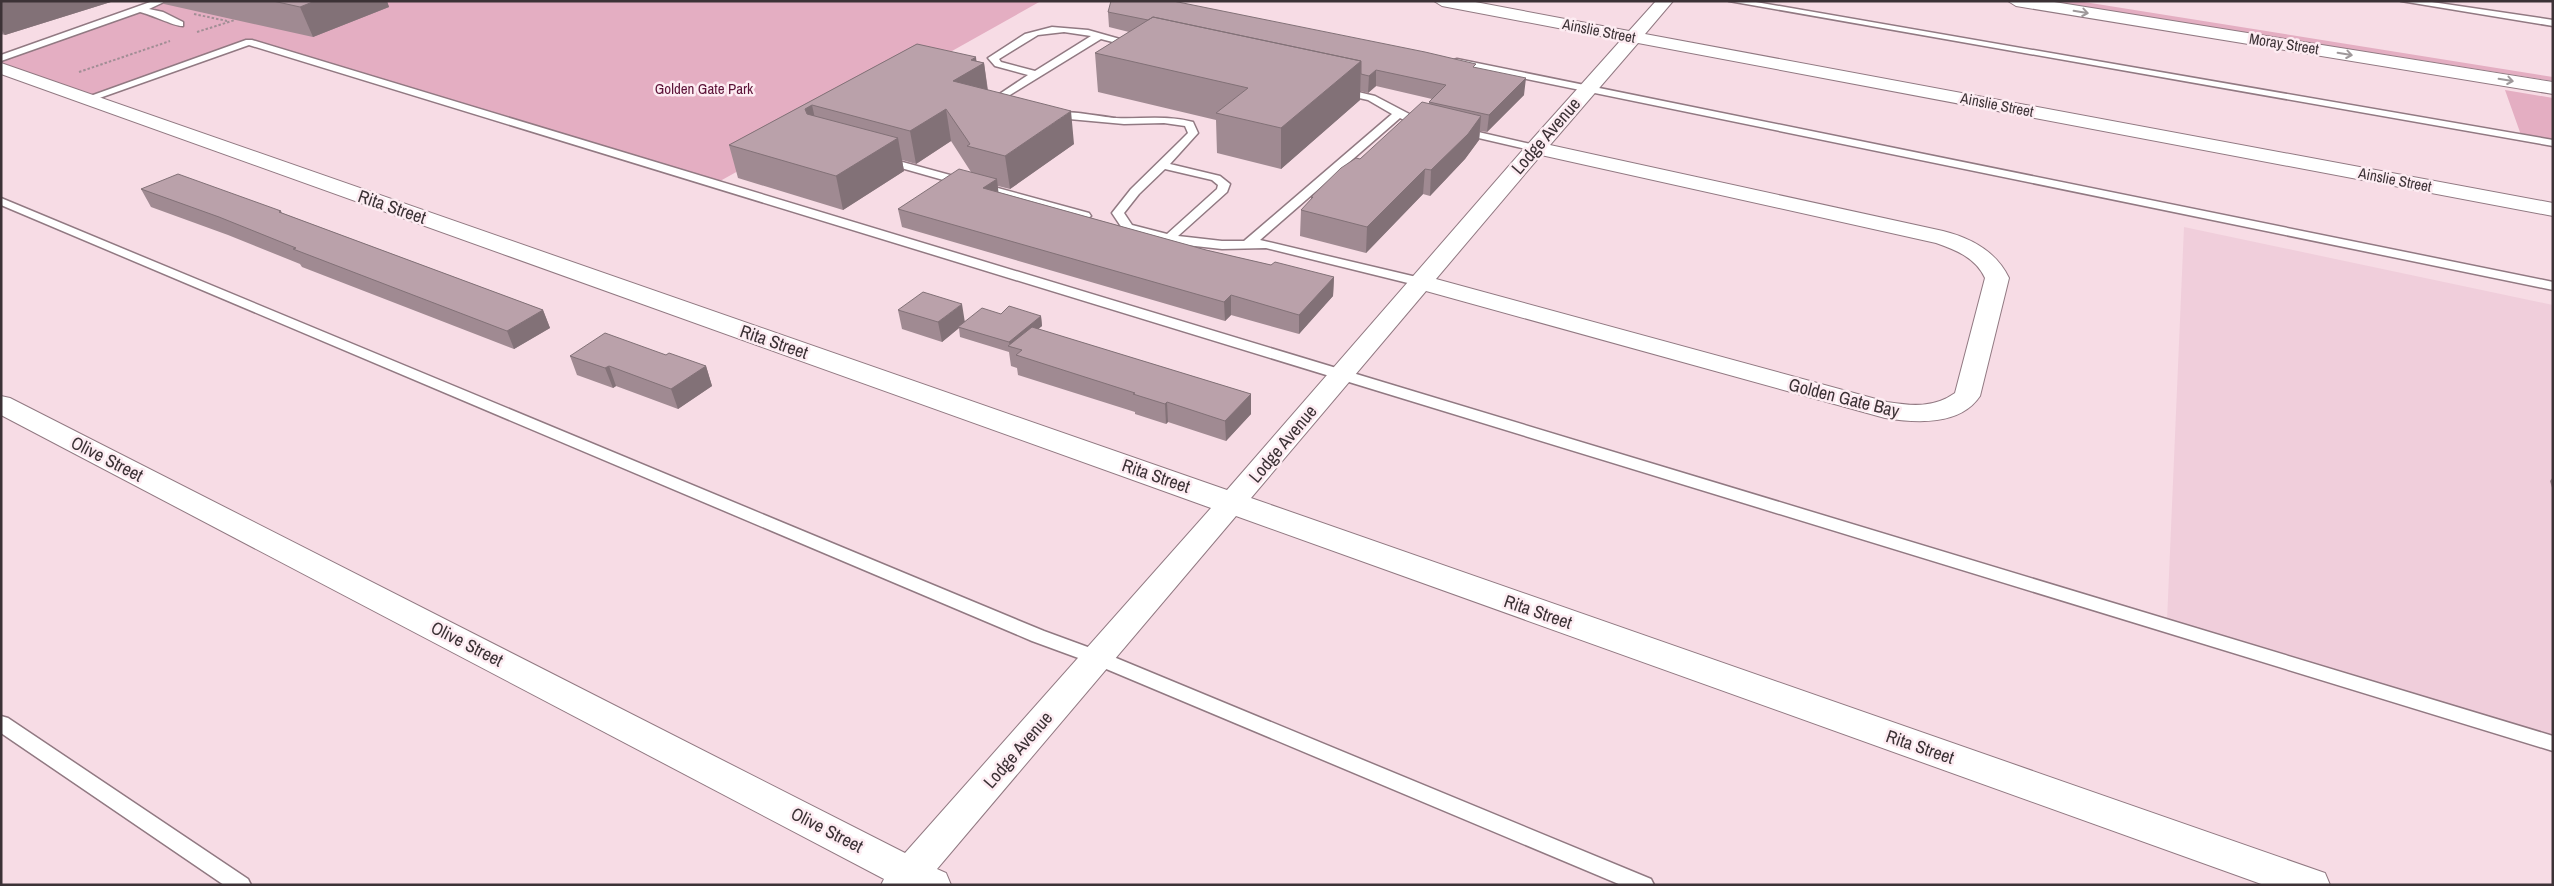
<svg xmlns="http://www.w3.org/2000/svg" width="2554" height="886" font-family="'Archivo Narrow',sans-serif">
<style>
.built{fill:#f0cedb}
.green{fill:#e4aec2}
.lines{fill:none;stroke-linecap:round;stroke-linejoin:round}
.service-casing{stroke:#917982;stroke-width:3}
.minor-casing{stroke:#917982;stroke-width:2}
.secondary-casing{stroke:#917982;stroke-width:2}
.path{stroke:#a18e95;stroke-width:2;stroke-dasharray:2.5 2;stroke-linecap:butt}
.service{fill:#fff;fill-rule:evenodd}
.minor{fill:#fff;fill-rule:evenodd}
.secondary{fill:#fff;fill-rule:evenodd}
.wall{fill:#a08a92}
.shaded-wall{fill:#827177}
.building{fill:#baa1aa;stroke:#827177}
.oneway{stroke:#9e989a}
.labels{text-anchor:middle;stroke-width:5;stroke-linejoin:round;paint-order:stroke}
.far-street-label{font-size:15px;fill:#3c3236;stroke:#fdecf2}
.far-park-label{font-size:15px;fill:#5c1338;stroke:#fdecf2}
.street-label{font-size:18px;fill:#3c3236;stroke:#fdecf2}
</style>
<rect width="100%" height="100%" fill="#f7dce5"/>
<path class="built" d="M2184,227L2553,305V737L2167,621Z"/>
<path class="green" d="M162,1H1041L713,185L249,42L87,99L1,68V58Z
M2043,1H2078L2553,77V81Z
M2505,90L2553,98V140L2521,135Z"/>
<g class="lines">
<g class="service-casing">
<path id="service" d="M153,1H166L149,9L163,12L183,22V26C176,27 150,14 140,12L1,61V55Z
M1729,1H1750L2553,140V146Z
M2401,1H2425L2553,20V26Z
M1052,27L1088,30L1141,45L1136,48L1101,39L1005,98L1006,104L1012,111L1003,113L996,105L995,97L1028,75L995,66L988,58L1025,34ZM1064,32L1091,36L1035,71L1001,62L999,59L1038,35Z
M246,40H252L2553,736V751L249,45L91,101L82,99Z
M1457,59L2553,282V290L1454,64V60Z
M1341,88L1375,96L1415,117L1429,122L1424,125L1408,122L1400,118L1260,240L1425,279L1426,282L1425,285L1420,286L1266,248L1222,249L1177,244L1124,231L1112,213L1131,189L1180,141L1188,133L1185,126L1164,123L1124,124L1069,119L1050,120L1045,117C1056,106 1100,117 1116,118C1143,119 1167,115 1193,122L1198,133L1170,164L1220,176L1230,184L1227,192L1178,236L1222,241H1244L1392,114L1368,100L1337,93V89ZM1165,169L1212,180L1218,185L1217,189L1167,234L1132,225L1124,213L1139,194Z
M1461,128L1539,146L1540,148L1535,151L1457,133L1456,131Z
M884,157L1089,213L1091,216L1085,220L1081,219L880,162V158Z
M1,198L1044,631L1104,653L1651,879L1654,885H1621L1092,663L1032,641L1,205Z
M1,716L8,718L248,879L251,885H224L1,733Z"/>
</g>
<g class="minor-casing">
<path id="minor" d="M1434,1H1470L1629,31L1656,1H1673L1645,34L2553,203V216L1638,43L1550,145L1943,231C1971,238 1996,251 2009,278L1980,396C1960,426 1916,423 1885,418L1426,291L1251,498L2325,873L2330,885H2264L1236,516L937,869L946,873L951,885H881L884,879L1,415V396L10,398L905,853L1211,508L1,74V63L1227,490L1528,144L1621,40L1442,6ZM1541,155L1936,243C1956,250 1976,258 1985,278L1955,393C1934,408 1912,406 1887,402L1436,279Z"/>
</g>
<g class="secondary-casing">
<path id="secondary" d="M2008,1H2048L2553,82V94L2016,6Z"/>
</g>
<path class="path" d="M194,14L227,21
M197,32L235,20
M79,72L170,41"/>
<use href="#service" class="service"/>
<use href="#minor" class="minor"/>
<use href="#secondary" class="secondary"/>
</g>
<path class="wall" d="M1,1H114L5,35L1,34Z
M163,1H387L389,7L313,37L164,4Z
M1108,12L1476,68L1524,95L1487,132L1480,131L1479,140L1465,159L1430,196L1423,194L1366,253L1300,236L1301,210L1311,200V197L1360,159L1429,104V102L1432,99L1376,86L1368,93L1360,91V100L1281,169L1217,153L1216,120L1098,92L1095,53L1129,32L1109,27Z
M917,44L984,63L988,90L1074,144L1010,189L998,186V192L1206,250L1271,265L1334,277L1333,296L1299,334L1231,315L1225,321L902,227L898,209L971,172L951,141L916,164L902,160L904,171L843,210L738,178L729,145Z
M141,189L281,211L282,213L543,310L550,328L514,349L302,267L300,264L228,235L151,207Z
M898,310L965,321L1001,314L1041,316L1042,326L1038,329L1251,394V414L1226,441L1168,422L1166,424L1135,414V412L1018,375L1017,368L1011,366L1009,352L960,337L959,328L942,342L902,329Z
M666,355L706,366L712,386L678,409L616,386L613,388L577,375L570,356Z
M2553,477V491L2550,481Z"/>
<path class="shaded-wall" d="M1,1H114L5,35L1,29Z
M315,1H387L389,7L313,37L300,7Z
M976,57L977,67L984,63L988,94L953,81L971,60Z
M1361,61L1360,100L1281,169V128Z
M1376,70V86L1368,93L1369,76Z
M1526,78L1524,95L1487,132L1489,115Z
M812,105L819,137L805,109Z
M946,109L951,141L916,164L910,131Z
M1071,111L1074,144L1010,189L1005,156Z
M1481,116L1479,140L1465,159L1430,196L1431,170Z
M898,138L904,171L843,210L836,176Z
M1425,169L1423,194L1366,253L1367,227Z
M997,179L999,197L983,188Z
M1334,277L1333,296L1299,334V315Z
M1231,295V315L1225,321L1224,302Z
M962,304L965,323L958,327L959,328L942,342L938,322Z
M543,310L550,328L514,349L507,331Z
M1041,316L1042,326L1015,348L1010,347L1009,342Z
M609,366L616,386L613,388L605,368Z
M706,366L712,386L678,409L671,389Z
M1251,394V414L1226,441L1225,421Z
M1167,402L1168,422L1166,424L1165,404Z"/>
<path class="building" d="M273,1H315L300,7Z
M1111,1H1173L1425,52L1476,64L1473,67L1526,78L1489,115L1429,102L1446,85L1376,70L1369,76L1361,74V61L1153,17L1148,20L1108,12Z
M1153,17L1361,61L1281,128L1216,113L1248,88L1095,53Z
M917,44L976,57L971,60L984,63L953,81L1071,111L1005,156L967,146L970,144L946,109L910,131L812,105L805,109L807,114L898,138L836,176L729,145Z
M1422,102L1481,116L1468,134L1431,170L1425,169L1367,227L1301,210L1313,197H1311L1341,168L1356,158L1360,159Z
M959,169L997,179L983,188L1206,250L1271,265L1275,262L1334,277L1299,315L1231,295L1224,302L898,209Z
M178,174L281,211L279,212L543,310L507,331L293,249L296,248L219,217L141,189Z
M923,292L962,304L938,322L898,310Z
M1009,306L1041,316L1009,342L958,327L982,308L1001,314Z
M1032,327L1251,394L1225,421L1167,402L1165,404L1133,394L1135,393L1016,355L1022,350L1008,346Z
M605,333L666,355L669,353L706,366L671,389L609,366L605,368L570,356Z"/>
<defs><path id="oneway-shaft" d="M-6 0H5M1.5-3L5.5 0L1.5 3" fill="none" stroke-width="1.6" stroke-linecap="round" stroke-linejoin="round" transform="scale(1.25)"/></defs>
<g class="oneway">
<use href="#oneway-shaft" transform="translate(2081 12) rotate(9)"/>
<use href="#oneway-shaft" transform="translate(2345 54) rotate(9)"/>
<use href="#oneway-shaft" transform="translate(2506 80) rotate(9)"/>
</g>
<g class="labels">
<g class="far-street-label">
<text transform="translate(1599 31) rotate(11)" y="5">Ainslie Street</text>
<text transform="translate(2284 44) rotate(9)" y="5">Moray Street</text>
<text transform="translate(1997 105) rotate(11)" y="5">Ainslie Street</text>
<text transform="translate(2395 180) rotate(11)" y="5">Ainslie Street</text>
</g>
<g class="far-park-label">
<text x="704" y="94">Golden Gate Park</text>
</g>
<g class="street-label">
<text transform="translate(1546 136) rotate(-49)" y="6">Lodge Avenue</text>
<text transform="translate(392 207) rotate(19)" y="6">Rita Street</text>
<text transform="translate(774 342) rotate(19)" y="6">Rita Street</text>
<text transform="translate(1844 398) rotate(14)" y="6">Golden Gate Bay</text>
<text transform="translate(1283 444) rotate(-50)" y="6">Lodge Avenue</text>
<text transform="translate(107 459) rotate(27)" y="6">Olive Street</text>
<text transform="translate(1156 476) rotate(19)" y="6">Rita Street</text>
<text transform="translate(1538 612) rotate(19)" y="6">Rita Street</text>
<text transform="translate(467 644) rotate(27)" y="6">Olive Street</text>
<text transform="translate(1920 747) rotate(19)" y="6">Rita Street</text>
<text transform="translate(1018 750) rotate(-49)" y="6">Lodge Avenue</text>
<text transform="translate(827 830) rotate(27)" y="6">Olive Street</text>
</g>
</g>
<rect width="2554" height="886" fill="none" stroke="#3c3236" stroke-width="5"/>
</svg>
